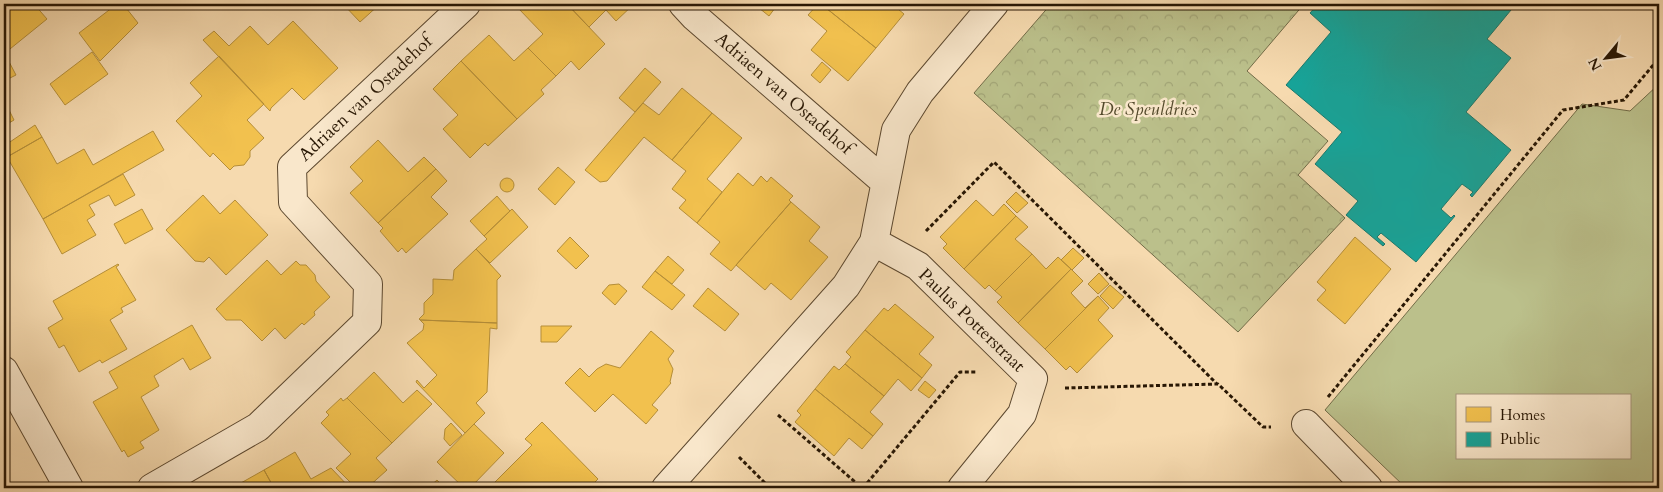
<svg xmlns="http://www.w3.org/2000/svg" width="1663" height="492" font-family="Cardo,serif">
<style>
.grass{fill:#bbc08b;stroke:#726c48;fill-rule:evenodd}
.park{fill:url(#park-crowns);stroke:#726c48}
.homes{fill:#f2c14e;stroke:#b58e38}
.public{fill:#17a398;stroke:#1c796c}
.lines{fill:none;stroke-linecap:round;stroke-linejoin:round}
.minor-casing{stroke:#5c482f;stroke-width:30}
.path{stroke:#281704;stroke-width:3;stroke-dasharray:4 2.5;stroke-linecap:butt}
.minor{stroke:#f9e7cb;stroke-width:28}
.labels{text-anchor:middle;stroke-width:5;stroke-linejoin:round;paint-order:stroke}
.street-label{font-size:18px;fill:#281704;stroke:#f9e7cb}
.park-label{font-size:18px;font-style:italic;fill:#544a2c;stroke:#f9e7cb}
</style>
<defs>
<pattern id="park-crowns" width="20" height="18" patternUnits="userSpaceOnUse" patternTransform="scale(1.25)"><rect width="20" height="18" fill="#bbc08b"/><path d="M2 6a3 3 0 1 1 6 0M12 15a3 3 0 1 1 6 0" fill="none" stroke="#a1a476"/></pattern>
</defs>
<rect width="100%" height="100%" fill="#f6daaf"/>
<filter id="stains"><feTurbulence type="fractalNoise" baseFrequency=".004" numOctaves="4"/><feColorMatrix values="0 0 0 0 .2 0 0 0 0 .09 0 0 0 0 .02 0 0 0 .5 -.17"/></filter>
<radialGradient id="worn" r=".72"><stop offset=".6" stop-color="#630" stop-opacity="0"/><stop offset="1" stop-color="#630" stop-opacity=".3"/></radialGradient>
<path class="grass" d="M1659,84V488H1406L1325,410L1582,104L1630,111ZM1457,396H1629V458H1457Z"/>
<path class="park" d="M1051,4H1304L1247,71L1328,141L1298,175L1345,218L1238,332L974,93Z"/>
<path class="homes" d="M4,4H34L47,19L5,53Z
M117,4H123L138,23L100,61L79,33Z
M343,4H380L360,22Z
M522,4H567L605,44L579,70L571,61L556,76L528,48L543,34L518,8Z
M567,4H634L616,21L606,10L589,27Z
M754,4H778L769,16Z
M818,4H821L876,48L848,81L811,50L827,31L808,15Z
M821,4H892L904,14L876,48Z
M293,21L338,68L304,100L292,88L271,108L270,111L203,40L214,31L229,46L250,26L268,45Z
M489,35L514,61L528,48L556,76L541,90L544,94L517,119L461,61Z
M92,52L108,74L65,105L50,84Z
M6,56L16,75L4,81V57Z
M219,56L264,104L247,120L264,138L250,151V157L244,165L234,166L230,170L213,153L210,157L176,121L202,96L190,83Z
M461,61L517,119L488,146L485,143L470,158L443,129L458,115L433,89Z
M822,62L831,70L820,83L811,75Z
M645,68L661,82L635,112L619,98Z
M682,88L712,113L672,160L644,137L607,181L600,182L585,170L643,103L659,115Z
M4,100L14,120L4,126Z
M712,113L742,138L707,179L722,192L697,223L679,208L686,200L672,189L686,171L672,160Z
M35,125L42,137L7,157L4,152V146Z
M153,131L164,150L43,219L7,157L42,137L57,164L84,149L93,165Z
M378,140L408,172L424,157L436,169L378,223L350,193L363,181L350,167Z
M558,167L575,182L555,205L538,189Z
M436,169L447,181L431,197L448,214L406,253L402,248L398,252L380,231L383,228L378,223Z
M738,173L753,186L761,176L767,182L771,177L793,196L789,200L791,202L731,271L710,254L720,242L697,223Z
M123,174L135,195L115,206L109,195L89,205L95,215L87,220L96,235L62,254L43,219Z
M500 185a7 7 0 1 1 14 0a7 7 0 1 1-14 0Z
M1016,192L1028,203L1017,213L1006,202Z
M203,195L220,214L235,200L268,235L226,275L209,257L204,262L195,261L166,230Z
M497,196L510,211L484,236L470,221Z
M976,200L993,216L1004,204L1016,216L964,269L943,248L947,244L940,237Z
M791,202L820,227L809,241L828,257L791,300L771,283L765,290L736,265Z
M142,209L153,229L125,244L114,224Z
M512,209L528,227L490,263L476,249L487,239L484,236Z
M1016,216L1028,227L1015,239L1032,254L995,291L989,285L985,289L964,269Z
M570,237L589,256L576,269L557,251Z
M1355,237L1391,269L1345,324L1317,300L1326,290L1317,282Z
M1073,248L1084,258L1072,270L1061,260Z
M476,249L501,276L497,280V323L420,320L419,319L424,314V303L433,294V279L453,280L454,270Z
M1032,254L1046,269L1058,257L1071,269L1018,323L997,302L1002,297L995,291Z
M668,256L684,270L672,284L655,271Z
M267,260L281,275L296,261L300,265H306L315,275L316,281L330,297L314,312L315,315L304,325L302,323L285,339L275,328L262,341L241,320H226L216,309Z
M118,264L119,265L116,267L136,300L121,308L123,312L110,320L127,349L102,363L100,360L79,372L64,345L59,348L48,328L63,319L53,301Z
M1071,269L1083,281L1071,293L1085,308L1098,296L1045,349L1018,323Z
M655,271L685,295L672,310L642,287Z
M1099,273L1109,284L1098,294L1088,284Z
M619,284L627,291L615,305L602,293L609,285Z
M1110,285L1124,297L1113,309L1100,296Z
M708,288L739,314L725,331L693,306Z
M1098,296L1109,308L1098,320L1113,336L1077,373L1070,366L1066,370L1045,349Z
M895,304L934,337L919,354L932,365L922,378L865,330L884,308L888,311Z
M420,320L497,323V329L490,328L487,392L476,403L485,413L465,433L416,382L417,380L424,388L437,375L407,343L423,330L424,324Z
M192,325L211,358L190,370L183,358L154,376L159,386L141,397L159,430L140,442L144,448L128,457L124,450L122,452L93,402L118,388L109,372Z
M541,326H572L557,342H541Z
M865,330L922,378L911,391L898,379L884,396L845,364L851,357L846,352Z
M651,331L674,351L668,359L673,369L670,382L671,383L652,405L658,410L646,424L613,394L595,412L565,383L580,368L589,377L597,369L606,364L620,368Z
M845,364L884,396L870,412L883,424L873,436L815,389L834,366L839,370Z
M374,372L403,403L417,390L432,404L392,443L347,398Z
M925,381L936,390L929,398L918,390Z
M815,389L873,436L862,449L849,438L834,456L795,422L801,415L797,411Z
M341,398L343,401L347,398L392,443L376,458L387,470L367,488H356L336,468L351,454L321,423L329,415L326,412Z
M542,422L598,479L589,488H492L490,487L532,445L525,439Z
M451,423L462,435L450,446L444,439L445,429Z
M474,424L504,453L470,488H464L437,462Z
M295,452L311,479L331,468L350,488H274L264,470Z
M264,470L274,488H232Z
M437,480L445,488H428Z"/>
<path class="public" d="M1318,4H1516L1487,39L1511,58L1466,112L1511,150L1472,197L1470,195L1473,192L1462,184L1441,209L1451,218L1454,215L1455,216L1416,262L1381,233L1377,237L1385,244L1383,246L1346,215L1358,201L1315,164L1342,132L1286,85L1331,32L1310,13Z"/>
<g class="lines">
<g class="minor-casing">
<path id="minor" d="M683,4L695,17L885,182
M874,242L918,266L1033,379L1022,414L962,488
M4,371L69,488
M1306,424L1368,488
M152,488L258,427L367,322L368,284L293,202L292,167L466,4
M666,488L846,286L874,242L896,130L920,92L994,4"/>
</g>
<path class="path" d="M926,231L994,162L1217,384
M1065,388L1218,384L1263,427H1271
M1328,397L1563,110L1624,100L1659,58
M778,415L862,488
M739,457L770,488
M863,488L960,372H976"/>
<use href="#minor" class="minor"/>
</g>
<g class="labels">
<g class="street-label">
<text transform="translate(784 93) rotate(41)" y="6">Adriaen van Ostadehof</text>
<text transform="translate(365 98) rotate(-43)" y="6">Adriaen van Ostadehof</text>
<text transform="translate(972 320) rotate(44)" y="6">Paulus Potterstraat</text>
</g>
<g class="park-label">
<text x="1148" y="115">De Speuldries</text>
</g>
</g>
<rect width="1663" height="492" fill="none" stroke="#f6daaf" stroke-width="20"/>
<rect x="5" y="5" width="1653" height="482" fill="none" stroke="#281704" stroke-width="2.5"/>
<rect x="10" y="10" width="1643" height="472" fill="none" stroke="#281704"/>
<rect x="1456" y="394" width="175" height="65" fill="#f9e7cb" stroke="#a5947b"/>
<rect x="1466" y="407" width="25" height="15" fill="#f2c14e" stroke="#a5947b"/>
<text x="1500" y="420" font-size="15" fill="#281704">Homes</text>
<rect x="1466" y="432" width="25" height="15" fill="#17a398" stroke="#a5947b"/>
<text x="1500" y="444" font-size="15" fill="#281704">Public</text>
<g transform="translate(1606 58) rotate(241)" stroke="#f9e7cb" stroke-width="4" paint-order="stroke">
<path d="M0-4L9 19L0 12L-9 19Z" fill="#281704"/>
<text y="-8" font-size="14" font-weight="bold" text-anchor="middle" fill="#281704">N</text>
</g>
<rect width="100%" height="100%" filter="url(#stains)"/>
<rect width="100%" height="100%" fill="url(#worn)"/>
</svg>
